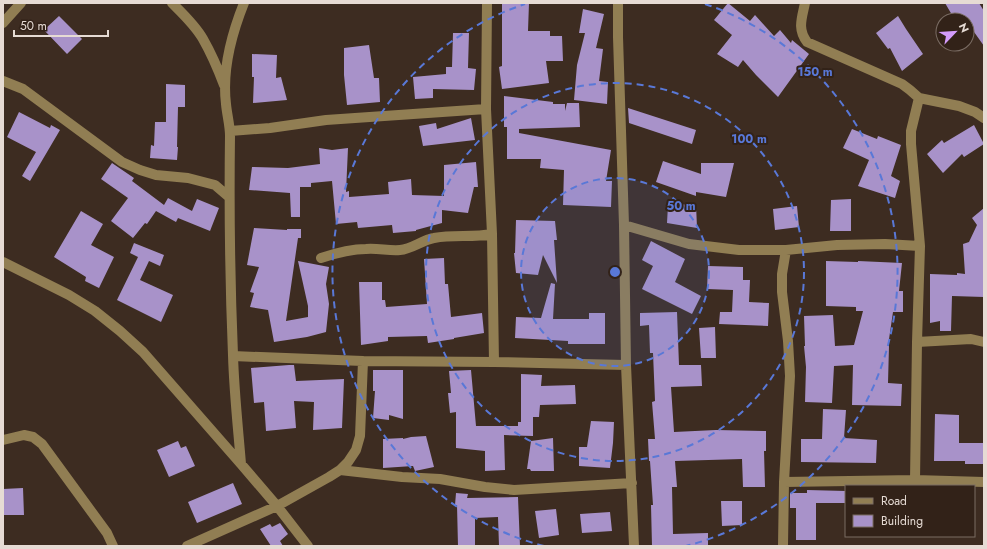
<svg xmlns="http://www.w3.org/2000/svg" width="987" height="549" font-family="Jost,sans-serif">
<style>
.building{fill:#a892c9}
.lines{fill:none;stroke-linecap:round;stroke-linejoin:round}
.minor{stroke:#917e53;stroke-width:10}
.ring{fill:none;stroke:#5978d7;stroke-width:2;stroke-dasharray:7 5}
.centre{fill:#5978d7;stroke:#322218;stroke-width:2}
.ring-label{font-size:12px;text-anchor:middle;font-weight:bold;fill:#5978d7;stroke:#322218;stroke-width:4;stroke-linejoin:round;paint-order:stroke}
</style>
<rect width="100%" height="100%" fill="#3d2c21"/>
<path class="building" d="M502,3H529L528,31H550V36H562L563,61H546L549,83L502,89L499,67L502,66Z
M728,3L750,21L755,15L774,36L780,30L791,43L792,40L809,54L778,97L756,75L743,60L738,67L717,54L732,35L714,20Z
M945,3H979L984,11V46L967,22V20H955Z
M583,9L604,14L596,48L603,49L599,81L608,82L607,104L574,100L577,65L585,33H579Z
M59,16L82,39L67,54L44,30Z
M898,16L906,29L923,54L902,71L890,48L888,49L876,33Z
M453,33H469L468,68L476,69L474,90L433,89V98L415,99L413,77L446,74V67H452Z
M369,45L374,78H379L380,102L347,105L344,75V48Z
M252,54L277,55L276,78L281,77L287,100L253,103L254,77H252Z
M166,84L185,85V107H178L177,147H178L177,160L150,158L151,145L154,146L155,122H166Z
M504,96L553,102V104H565V111L567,103H579L580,127L519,129V133L611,150L606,181H612L611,207L563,205L564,170L540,168L541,159H507V127H504Z
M628,108L696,130L692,144L629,123Z
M19,112L50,128L51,125L60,130L30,181L22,176L36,152L7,137Z
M471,118L475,140L423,146L419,126L436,123L437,129Z
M974,125L984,144L964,157L962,154L943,173L927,154L942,140L944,143Z
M852,129L877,139L878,136L901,145L891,176L900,181L895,198L858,186L869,160L843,148Z
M319,148L332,150L348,148L346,192L349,191V197L389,194L388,182L411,179L412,195L444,196V165L476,162L478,187H474L468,213L442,210V223L416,230V231L393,233L392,225L358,228L357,222L336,224L332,181L311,183V187H300V217H291L290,193L249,190L252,167L288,168L320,164Z
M663,161L701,174V163H734L726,197L696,192V196L656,182Z
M112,163L134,178L132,181L164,205L168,198L192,211L197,199L219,208L210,231L178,218L176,222L156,211L147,224L145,223L133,238L111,221L128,198L101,179Z
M851,199V231H830L831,200Z
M696,204L697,228L667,223L668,205Z
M797,206L799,227L775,230L773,209Z
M984,208V297L952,296L951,331H940V321L930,323V274L957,275V273L965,274L963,244L969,242L977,225L972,218Z
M81,211L103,224L91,245L114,257L99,288L85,281L86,277L54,257Z
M516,220L555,221L557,240H554L557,283L543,255L538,275L516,273L514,253H515Z
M254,228L287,230V229H301V238H298L286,321L308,317V306L298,261L329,267L326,284L329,304L326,332L307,337L274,342L268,310L250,307L254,293L250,292L259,267L247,265Z
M651,241L685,259L675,282L701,296L692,314L642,289L653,266L642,260Z
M134,243L164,255L160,266L149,261L140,280L173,295L161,322L117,300L138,257L130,253Z
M444,258L445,284H448L451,317L482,313L484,333L454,338V339L428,343L427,336L388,337V341L361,345L359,282H382V300H385L386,307L427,304L424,259Z
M826,261L858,262V261L902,263L899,291H903V312H893L888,346H889L888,383L902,384L901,406L852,405L853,365L834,366L832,403L805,402L806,367L804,346H805L804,316L833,315L835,346L854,345L863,311H856V307L826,306Z
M708,266L743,267V280H750L749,302L769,303L768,326L719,324L720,312H732L733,290L707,289Z
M551,283L555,284L553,319H589V313H605V344H568V341L515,338L516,317L541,318Z
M677,312L679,365H701L702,386L671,387L674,432L716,430L766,431V451H764L765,487H743L742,459L675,461L677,487H672L673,534L708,533V546H652L651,505H653L650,461H649L648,439H655L652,402L655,401L653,353H650L649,325L640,326V313Z
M715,327L716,358H701L699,328Z
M289,365H294L296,381L344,379L342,428L313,430L314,402L294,401L296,428L266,431L264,402L254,403L251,368Z
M373,370H403V419L389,415V420L373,418L375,391H373Z
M471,370L476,426H518V422H521V374L542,375L541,386L575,385L576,404L540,405L539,417H533V436L504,435L505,470L485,471V451L456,448V412L450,413L448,393H451L449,371Z
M823,409L846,410L844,438L877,440L876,463L801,462V439H822Z
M935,414L959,415V443H984V464H965V461H934Z
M591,421L614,422L613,443L610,468L579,466V447H587Z
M426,436L434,467L415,471L413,466L383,468V439L403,438V439L411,437Z
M553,438L554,471H531L530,469H527L531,441Z
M178,441L181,448L186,446L195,466L169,477L157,450Z
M233,483L242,504L197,523L188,502Z
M23,488L24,515H3V489Z
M807,490L846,491V503H816V540H796V508H790V493H807Z
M456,493L468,494L467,498L518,497L520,546H499L498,517L475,518V546H458L457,505H455Z
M721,501H742V525L722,526Z
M556,509L559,535L539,538L535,511Z
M610,512L612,531L582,533L580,514Z
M280,523L288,534L280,541L283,546H271L260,529L270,524L272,527Z"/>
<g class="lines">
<path class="minor" d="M172,3C183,14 195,25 203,39C211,53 218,69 224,85
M487,3L486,109L492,234L494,362
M618,3V37L624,225L626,365L634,546
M805,3C802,18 797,29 807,42L902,84L910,90L919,98L959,106L975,112L984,118
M3,23L21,3
M3,81L23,89L122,162L140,170L156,175L188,178L215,185L229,197
M230,131L270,128L326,120L486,109
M624,225L689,244L739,250H786L837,245L885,244L920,246
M321,258C336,253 351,249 366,249C378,248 389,251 400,250C412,249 422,240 434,238C454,234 472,238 492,234
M3,262L69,295L95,311L120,331L143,352L241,464L277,506L308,546
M917,342L971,339L984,342
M233,356L363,361L494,362L626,365
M3,440L24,435L33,437L42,444L107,533L113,546
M241,464C238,427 234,391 233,355C230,282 229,209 230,136C230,125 227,115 226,104C222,71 232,33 244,3
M340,470L402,477L440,479L485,487L514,490L632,483
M915,480L917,342L920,246L911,144V131L919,98
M784,482L915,480L984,482
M187,546L277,506L329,477L340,470L348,462L356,450L360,436L363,361
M783,546L784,482L790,376L788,341L782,292V274L786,250"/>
</g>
<circle cx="615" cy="272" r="94" fill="#5978d7" fill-opacity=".12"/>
<g class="ring">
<circle cx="615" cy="272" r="94"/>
<circle cx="615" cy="272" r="189"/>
<path d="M544 546A283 283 0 0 1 525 4M705 4A283 283 0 0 1 686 546"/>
</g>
<circle cx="615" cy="272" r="6" class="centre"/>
<g class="ring-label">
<text x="815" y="76">150 m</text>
<text x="749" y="143">100 m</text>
<text x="681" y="210">50 m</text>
</g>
<rect width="987" height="549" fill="none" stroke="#e6dbd4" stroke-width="8"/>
<rect x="845" y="485" width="130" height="52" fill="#322218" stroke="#7a6c63"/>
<rect x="853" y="498" width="20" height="6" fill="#917e53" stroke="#7a6c63"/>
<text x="881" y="505" font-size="12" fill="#e6dbd4">Road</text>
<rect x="853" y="515" width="20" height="12" fill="#a892c9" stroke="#7a6c63"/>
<text x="881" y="525" font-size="12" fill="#e6dbd4">Building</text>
<g transform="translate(955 32) rotate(65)"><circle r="19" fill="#322218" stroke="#7a6c63"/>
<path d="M0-3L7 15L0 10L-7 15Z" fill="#d49cfc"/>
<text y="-6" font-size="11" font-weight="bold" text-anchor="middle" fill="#e6dbd4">N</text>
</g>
<path d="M14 30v6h94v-6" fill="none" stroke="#e6dbd4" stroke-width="2"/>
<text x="20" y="30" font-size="12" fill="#e6dbd4" stroke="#322218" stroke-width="3" paint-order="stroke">50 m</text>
</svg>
